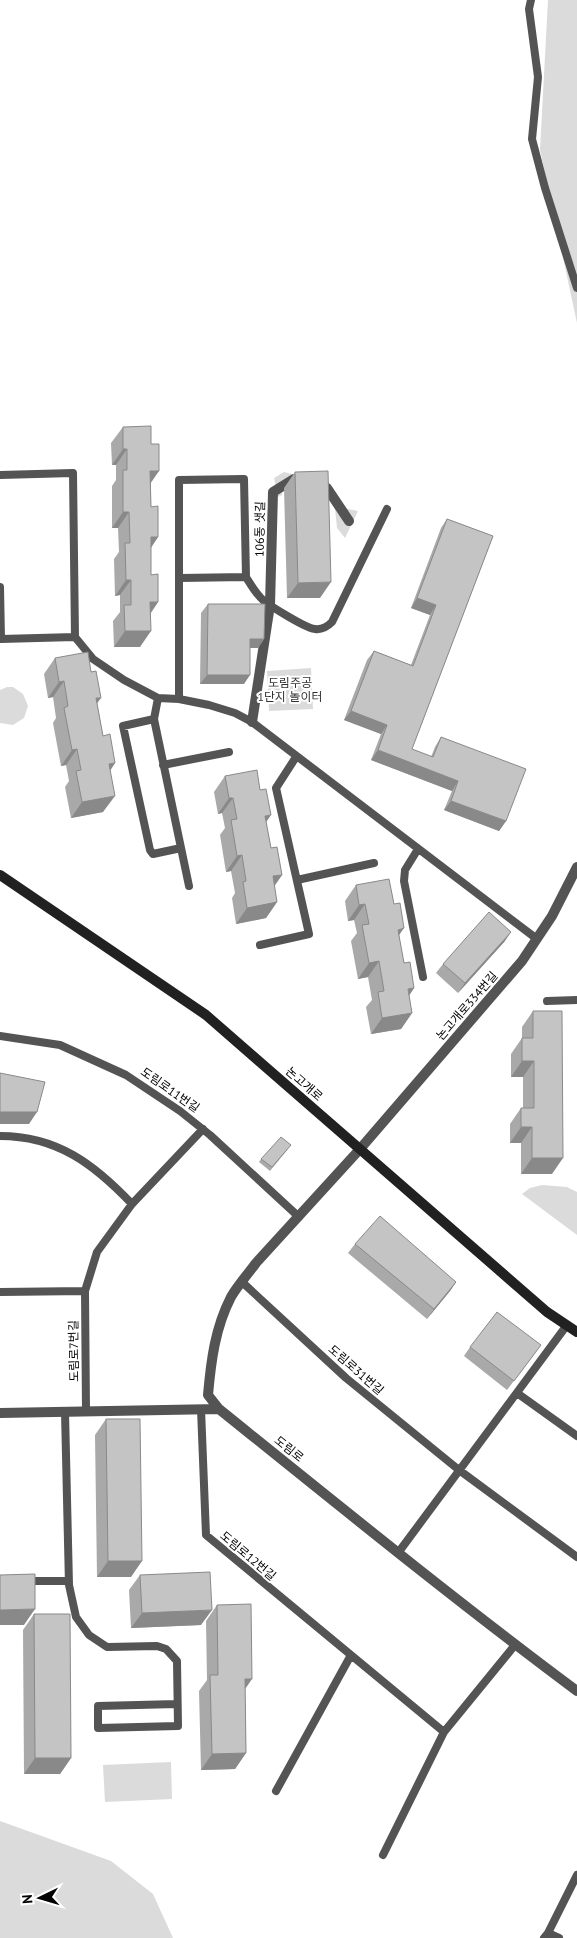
<svg xmlns="http://www.w3.org/2000/svg" width="577" height="1938" font-family="'PT Sans','Noto Sans KR',sans-serif">
<style>
.green{fill:#dbdbdb}
.lines{fill:none;stroke-linecap:round;stroke-linejoin:round}
.service{stroke:#545454;stroke-width:8}
.minor{stroke:#545454;stroke-width:10}
.secondary{stroke:#212121;stroke-width:10}
.wall{fill:#a9a9a9}
.shaded-wall{fill:#898989}
.building{fill:#c4c4c4;stroke:#898989}
.labels{text-anchor:middle;stroke-width:4;stroke-linejoin:round;paint-order:stroke}
.street-label{font-size:12px;fill:#000;stroke:#fff}
.park-label{font-size:12px;fill:#323232;stroke:#fff}
</style>
<rect width="100%" height="100%" fill="#fff"/>
<path class="green" d="M548,0H577V323L540,150Z
M284,472L328,483L343,508L358,511L345,538L337,528L335,508L327,491L282,489V495L278,497L274,478Z
M311,668L313,709L269,711L267,671Z
M7,687H13L23,694L28,706L24,718L13,725L0,723V690Z
M542,1185L567,1187L577,1192V1235L522,1194L530,1188Z
M171,1762L172,1799L105,1802L103,1765Z
M0,1821L111,1861L153,1894L173,1938H0Z"/>
<g class="lines">
<path class="service" d="M531,0L529,9L538,77L532,139L545,188L577,288
M0,475L73,473L75,637L93,659L124,680L158,698L179,699L209,705L235,713L252,722L537,939
M246,577C251,585 256,594 263,600C270,606 307,629 315,629C322,630 327,627 332,622L387,509
M0,587L1,639L75,637
M158,698L154,719L189,886
M179,699V480L244,479L246,577L180,578
M154,719L123,726L150,850L153,854L181,848
M163,765L229,752
M418,849L405,870L404,881L423,977
M297,880L374,863
M260,945L309,934L276,788L296,757
M547,1001L577,1000
M0,1036L60,1045L126,1075L180,1111L210,1135L299,1217
M0,1136C57,1136 94,1164 132,1204
M242,1282L346,1378L459,1470L577,1557
M0,1292L85,1291
M517,1393L577,1436
M201,1409L206,1535L444,1732
M65,1412L69,1585L76,1617L89,1635L107,1647L157,1646L166,1649L177,1661L178,1726L98,1728V1706L177,1704
M86,1412L85,1291L97,1252L132,1204L203,1129
M398,1553L567,1325
M26,1581H69
M276,1791L351,1655
M383,1855L444,1732L515,1645
M548,1933L559,1938
M544,1938L548,1933L577,1875"/>
<path class="minor" d="M318,485L327,488L349,521
M252,722L270,605L273,492L294,479L297,480
M577,867L552,916L522,961L360,1149L256,1263C248,1274 238,1285 231,1297C215,1328 211,1361 208,1395L219,1409C337,1504 455,1600 577,1691
M0,1413L219,1409"/>
<path class="secondary" d="M0,875L206,1015L547,1312L577,1332"/>
</g>
<path class="wall" d="M123,427L151,483V507L158,537L151,548V575L158,602L151,613L140,647H114L113,621L120,612V595L115,596L114,559L119,552L118,528H112V486L116,480V465H112L111,443Z
M295,472L320,598H287L284,488Z
M447,519L493,536L412,749L431,757L435,747L441,737L506,821L499,831L444,810L452,791L371,760L381,734L344,720L367,660L374,651L411,665L430,615L411,608L441,528Z
M208,604L264,639L258,648H250L244,684H200L201,613Z
M55,658L97,703L103,736L115,763L110,771L103,812L71,818L65,787L69,781L66,765L61,766L53,723L56,718L53,697L48,698L44,674Z
M225,776L260,790L271,848L282,875L274,886L277,902L266,918L236,924L232,898L235,893L231,871L226,872L220,835L225,828L222,813L218,814L214,792Z
M356,885L399,936L404,963L414,988L409,996L412,1013L401,1029L371,1034L366,1007L372,1000L368,977L358,979L351,941L357,933L354,920L348,921L345,901Z
M505,941L458,993L436,973L443,964Z
M533,1011L552,1174H521V1143H510V1124L521,1108H523V1077H511V1054L522,1038V1027Z
M288,1149L270,1171L259,1162L261,1159Z
M355,1244L456,1282L450,1291L427,1319L348,1253Z
M470,1347L534,1354L507,1390L464,1356Z
M106,1419L131,1577H97L95,1435Z
M140,1575L201,1625L131,1628L129,1590Z
M217,1605L245,1689L246,1753L235,1769L201,1770L199,1691L207,1680L206,1621Z
M34,1614L71,1758L60,1774H24L23,1630Z"/>
<path class="shaded-wall" d="M123,449H127L116,465H112Z
M150,471H159L148,487Z
M123,512H129L118,528H112Z
M151,537H158L147,553Z
M126,580H131L120,595L115,596Z
M331,582L320,598H287L298,583Z
M417,598L436,605L430,615L411,608Z
M150,602H158L147,618Z
M125,631H151L140,647H114Z
M250,639H264L258,648H244Z
M207,675H250L244,684H200Z
M64,681L53,697L48,698L59,682Z
M96,698H101L90,713Z
M351,711L387,725L381,734L344,720Z
M77,749L66,765L61,766L72,750Z
M378,750L458,781L452,791L371,760Z
M115,763L104,779L109,764Z
M115,796L103,812L71,818L82,802Z
M229,798H233L222,813L218,814Z
M451,801L506,821L499,831L444,810Z
M271,815L260,831L265,816Z
M242,855L231,871L226,872L237,856Z
M282,875L271,891L273,876Z
M277,902L266,918L236,924L247,908Z
M365,904L354,920L348,921L359,905Z
M404,928L393,944L398,930Z
M511,932L505,941L458,993L465,983Z
M379,961L368,977L358,979L369,963Z
M414,988L403,1004L408,989Z
M412,1013L401,1029L371,1034L382,1018Z
M522,1061H534L523,1077H511Z
M0,1112H37L29,1124H0Z
M521,1127H532L521,1143H510Z
M532,1158H563L552,1174H521Z
M456,1282L450,1291L427,1319L434,1309Z
M108,1561H142L131,1577H97Z
M35,1609L24,1625H0V1610Z
M212,1610L201,1625L131,1628L142,1613Z
M245,1679H252L241,1695Z
M246,1753L235,1769L201,1770L212,1754Z
M35,1758H71L60,1774H24Z"/>
<path class="building" d="M151,426V444H159V471H150L151,507L158,506V537H151V575L158,574V602H150L151,631H125L124,605H131V580H126L125,543H130L129,512H123V470H127V449H123V427Z
M328,471L331,582L298,583L295,472Z
M447,519L493,536L412,749L433,757L441,737L526,769L506,821L451,801L458,781L378,750L387,725L351,711L374,651L413,666L436,605L417,598Z
M208,604H265L264,639H250V675H207Z
M88,652L91,672L96,671L101,698H96L103,736L110,734L115,763L109,764L115,796L82,802L76,771L81,770L77,749L72,750L64,708L68,706L64,681L59,682L55,658Z
M257,770L260,790L266,789L271,815L265,816L271,848L277,847L282,875L273,876L277,902L247,908L243,882L246,881L242,855L237,856L231,820L237,819L233,798H229L225,776Z
M389,879L394,904L400,903L404,928L398,930L404,963L410,962L414,988L408,989L412,1013L382,1018L378,992L384,991L379,961L369,963L362,925L369,924L365,904L359,905L356,885Z
M489,912L511,932L465,983L443,964Z
M533,1011H562L563,1158H532V1127H521V1108H534V1061H522V1038H533Z
M0,1073L45,1082L37,1112H0Z
M281,1137L291,1145L272,1167L261,1159Z
M380,1216L456,1282L434,1309L355,1244Z
M497,1312L541,1345L514,1381L470,1347Z
M106,1419H140L142,1561H108Z
M210,1572L212,1610L142,1613L140,1575Z
M35,1574V1609L0,1610V1575Z
M251,1604L252,1679H245L246,1753L212,1754L210,1675H218L217,1605Z
M34,1614H70L71,1758H35Z"/>
<g class="labels">
<g class="street-label">
<text transform="translate(260 529) rotate(-89)" y="4">106동 샛길</text>
<text transform="translate(467 1006) rotate(-49)" y="4">논고개로334번길</text>
<text transform="translate(304 1084) rotate(41)" y="4">논고개로</text>
<text transform="translate(170 1090) rotate(35)" y="4">도림로11번길</text>
<text transform="translate(74 1351) rotate(-91)" y="4">도림로7번길</text>
<text transform="translate(356 1370) rotate(41)" y="4">도림로31번길</text>
<text transform="translate(289 1449) rotate(39)" y="4">도림로</text>
<text transform="translate(248 1556) rotate(40)" y="4">도림로12번길</text>
</g>
<g class="park-label">
<text x="290" y="687">도림주공<tspan x="290" dy="14">1단지 놀이터</tspan></text>
</g>
</g>
<g transform="translate(40 1898) rotate(265)" stroke="#ffffff" stroke-width="4" paint-order="stroke">
<path d="M0-4L9 19L0 12L-9 19Z" fill="#000000"/>
<text y="-8" font-size="14" font-weight="bold" text-anchor="middle" fill="#000000">N</text>
</g>
</svg>
